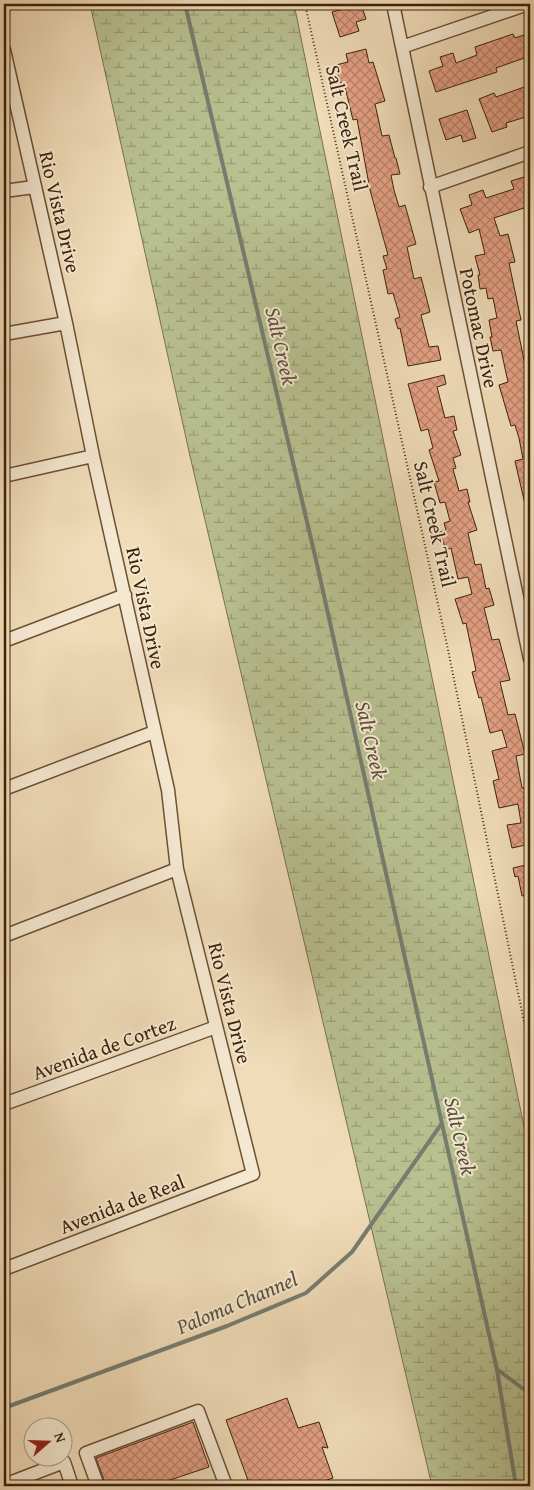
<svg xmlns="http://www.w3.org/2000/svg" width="534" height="1490" font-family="'Gentium Book Plus',serif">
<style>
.wetland{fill:url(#wetland-marsh);stroke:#7a714c}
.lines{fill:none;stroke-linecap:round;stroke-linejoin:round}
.stream{stroke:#767d70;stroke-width:4}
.building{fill:url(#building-cross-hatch);stroke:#3d2208}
.minor-casing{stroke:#6a5034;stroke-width:15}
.path{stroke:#3d2208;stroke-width:2;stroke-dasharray:1 2.5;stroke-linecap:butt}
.minor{stroke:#f5e8d1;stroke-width:12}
.labels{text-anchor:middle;stroke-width:4;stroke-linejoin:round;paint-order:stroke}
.street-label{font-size:20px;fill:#3d2208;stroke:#f5e8d1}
.water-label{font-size:21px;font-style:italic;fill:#5a503c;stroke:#f5e8d1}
</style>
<defs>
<pattern id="wetland-marsh" width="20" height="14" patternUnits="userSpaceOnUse" patternTransform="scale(1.25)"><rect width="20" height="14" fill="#b8c090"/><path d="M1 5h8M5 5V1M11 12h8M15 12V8" fill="none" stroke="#979c74"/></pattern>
<pattern id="building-cross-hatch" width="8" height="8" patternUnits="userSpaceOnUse" patternTransform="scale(1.25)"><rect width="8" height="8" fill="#e4a084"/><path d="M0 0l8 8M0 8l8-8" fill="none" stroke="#ba826a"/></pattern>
</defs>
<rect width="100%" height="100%" fill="#f0dcb8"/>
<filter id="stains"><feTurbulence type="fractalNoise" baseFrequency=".004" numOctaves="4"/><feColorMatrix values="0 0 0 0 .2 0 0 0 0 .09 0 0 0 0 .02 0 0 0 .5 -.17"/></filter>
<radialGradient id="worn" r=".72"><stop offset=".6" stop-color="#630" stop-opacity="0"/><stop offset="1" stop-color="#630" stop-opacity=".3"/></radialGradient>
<path class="wetland" d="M90,4H294L530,1156V1486H432L190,456Z"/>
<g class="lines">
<path class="stream" d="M185,4L316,560L497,1370L516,1486
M498,1370L530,1394
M4,1408L227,1326L306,1293L352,1252L442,1123"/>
</g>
<path class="building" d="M361,4L366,19L356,22L359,31L340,37L332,12Z
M513,34L515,38L527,34L530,56L496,68L497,72L436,92L429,71L443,66L440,57L453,53L456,63L477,55L475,47Z
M366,49L369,63L373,62L385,101L375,104L382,136L389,135L395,158H396L400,174L391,175L394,190L399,207L405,205L416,244L407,247L414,279L421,277L430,312L421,315L429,347L438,346L441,360L408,366L400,328L398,329L395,319L400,317L393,293L388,294L383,270L387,269L383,256L388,255L370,190L357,119L353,120L344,83H340L336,65L348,62L346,54Z
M530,85V107L526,108L529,116L506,123L507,127L492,132L479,99L494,93L496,97Z
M467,110L476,138L463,142L461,135L446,140L439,119Z
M524,177L530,196V206L494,218L500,236L508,234L515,262L509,263L521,320L516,321L525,365L529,364L530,369V373L527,374L530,385V513H527L515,461L523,459L519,438L515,425L511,426L499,385L508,382L501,350L493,351L490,337H492L489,320L497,318L493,298L488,299L486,288L480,289L478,275H480L475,256L485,254L479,229L469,233L460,209L472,205L469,195L483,190L486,198L514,189L511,181Z
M444,375L446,384L437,387L445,418L454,416L457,430L453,431L461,455L453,458L456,468L453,469L459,491L467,489L470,502H468L477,530L468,533L475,565L481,564L486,589L489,588L494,605L484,608L492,640L499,639L510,680L500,682L508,715L515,714L525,754L516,756L522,788L530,787V844L512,848L507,825L521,823L518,804L499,808L493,781L499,779L492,751L507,747L502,730L490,733L481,697L479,698L472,672L476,671L466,623L463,624L455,599L472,594L468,577L458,579L451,548L446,550L440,532L446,530L444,523L450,521L445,502L440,503L434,482L439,481L429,450L433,448L428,429L421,431L408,384Z
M530,864V894L522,896L518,876L515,877L513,868Z
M287,1398L298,1428L319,1422L328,1448L322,1447L333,1478L310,1486H250L226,1420Z
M193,1422L209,1467L152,1486H106L96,1458Z"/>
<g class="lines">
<g class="minor-casing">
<path id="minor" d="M393,4L530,659
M402,47L528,4
M4,50L66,323L93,456L168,790L177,869L253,1174L4,1269
M430,187L530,152
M4,191L34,187
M4,334L66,323
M4,476L93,456
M4,641L125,595
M4,789L154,732
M4,936L177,869
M4,1104L216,1027
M4,1485L64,1462L72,1486
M98,1486L86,1453L198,1411L226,1486"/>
</g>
<path class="path" d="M305,4L447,645L530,1051"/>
<use href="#minor" class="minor"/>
</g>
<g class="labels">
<g class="street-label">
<text transform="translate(347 128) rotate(77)" y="7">Salt Creek Trail</text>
<text transform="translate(60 212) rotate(77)" y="7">Rio Vista Drive</text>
<text transform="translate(479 328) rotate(78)" y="7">Potomac Drive</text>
<text transform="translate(435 524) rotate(77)" y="7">Salt Creek Trail</text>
<text transform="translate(146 608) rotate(78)" y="7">Rio Vista Drive</text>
<text transform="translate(230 1003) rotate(76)" y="7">Rio Vista Drive</text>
<text transform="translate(104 1048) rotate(-20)" y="7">Avenida de Cortez</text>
<text transform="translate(122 1204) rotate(-21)" y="7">Avenida de Real</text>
</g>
<g class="water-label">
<text transform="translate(281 346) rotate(77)" y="7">Salt Creek</text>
<text transform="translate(371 740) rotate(77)" y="7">Salt Creek</text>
<text transform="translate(460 1136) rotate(77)" y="7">Salt Creek</text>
<text transform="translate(237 1303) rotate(-23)" y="7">Paloma Channel</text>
</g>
</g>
<rect width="534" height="1490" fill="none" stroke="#f0dcb8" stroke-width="20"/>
<rect x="5" y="5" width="524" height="1480" fill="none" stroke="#3d2208" stroke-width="2.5"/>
<rect x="10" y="10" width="514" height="1470" fill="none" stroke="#3d2208"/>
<g transform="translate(48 1442) rotate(70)"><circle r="24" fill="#f5e8d1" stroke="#ab9981"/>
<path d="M0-4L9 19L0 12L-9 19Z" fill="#8f2418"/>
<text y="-8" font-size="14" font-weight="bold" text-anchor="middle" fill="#3d2208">N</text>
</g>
<rect width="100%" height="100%" filter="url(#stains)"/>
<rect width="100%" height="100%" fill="url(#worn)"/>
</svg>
